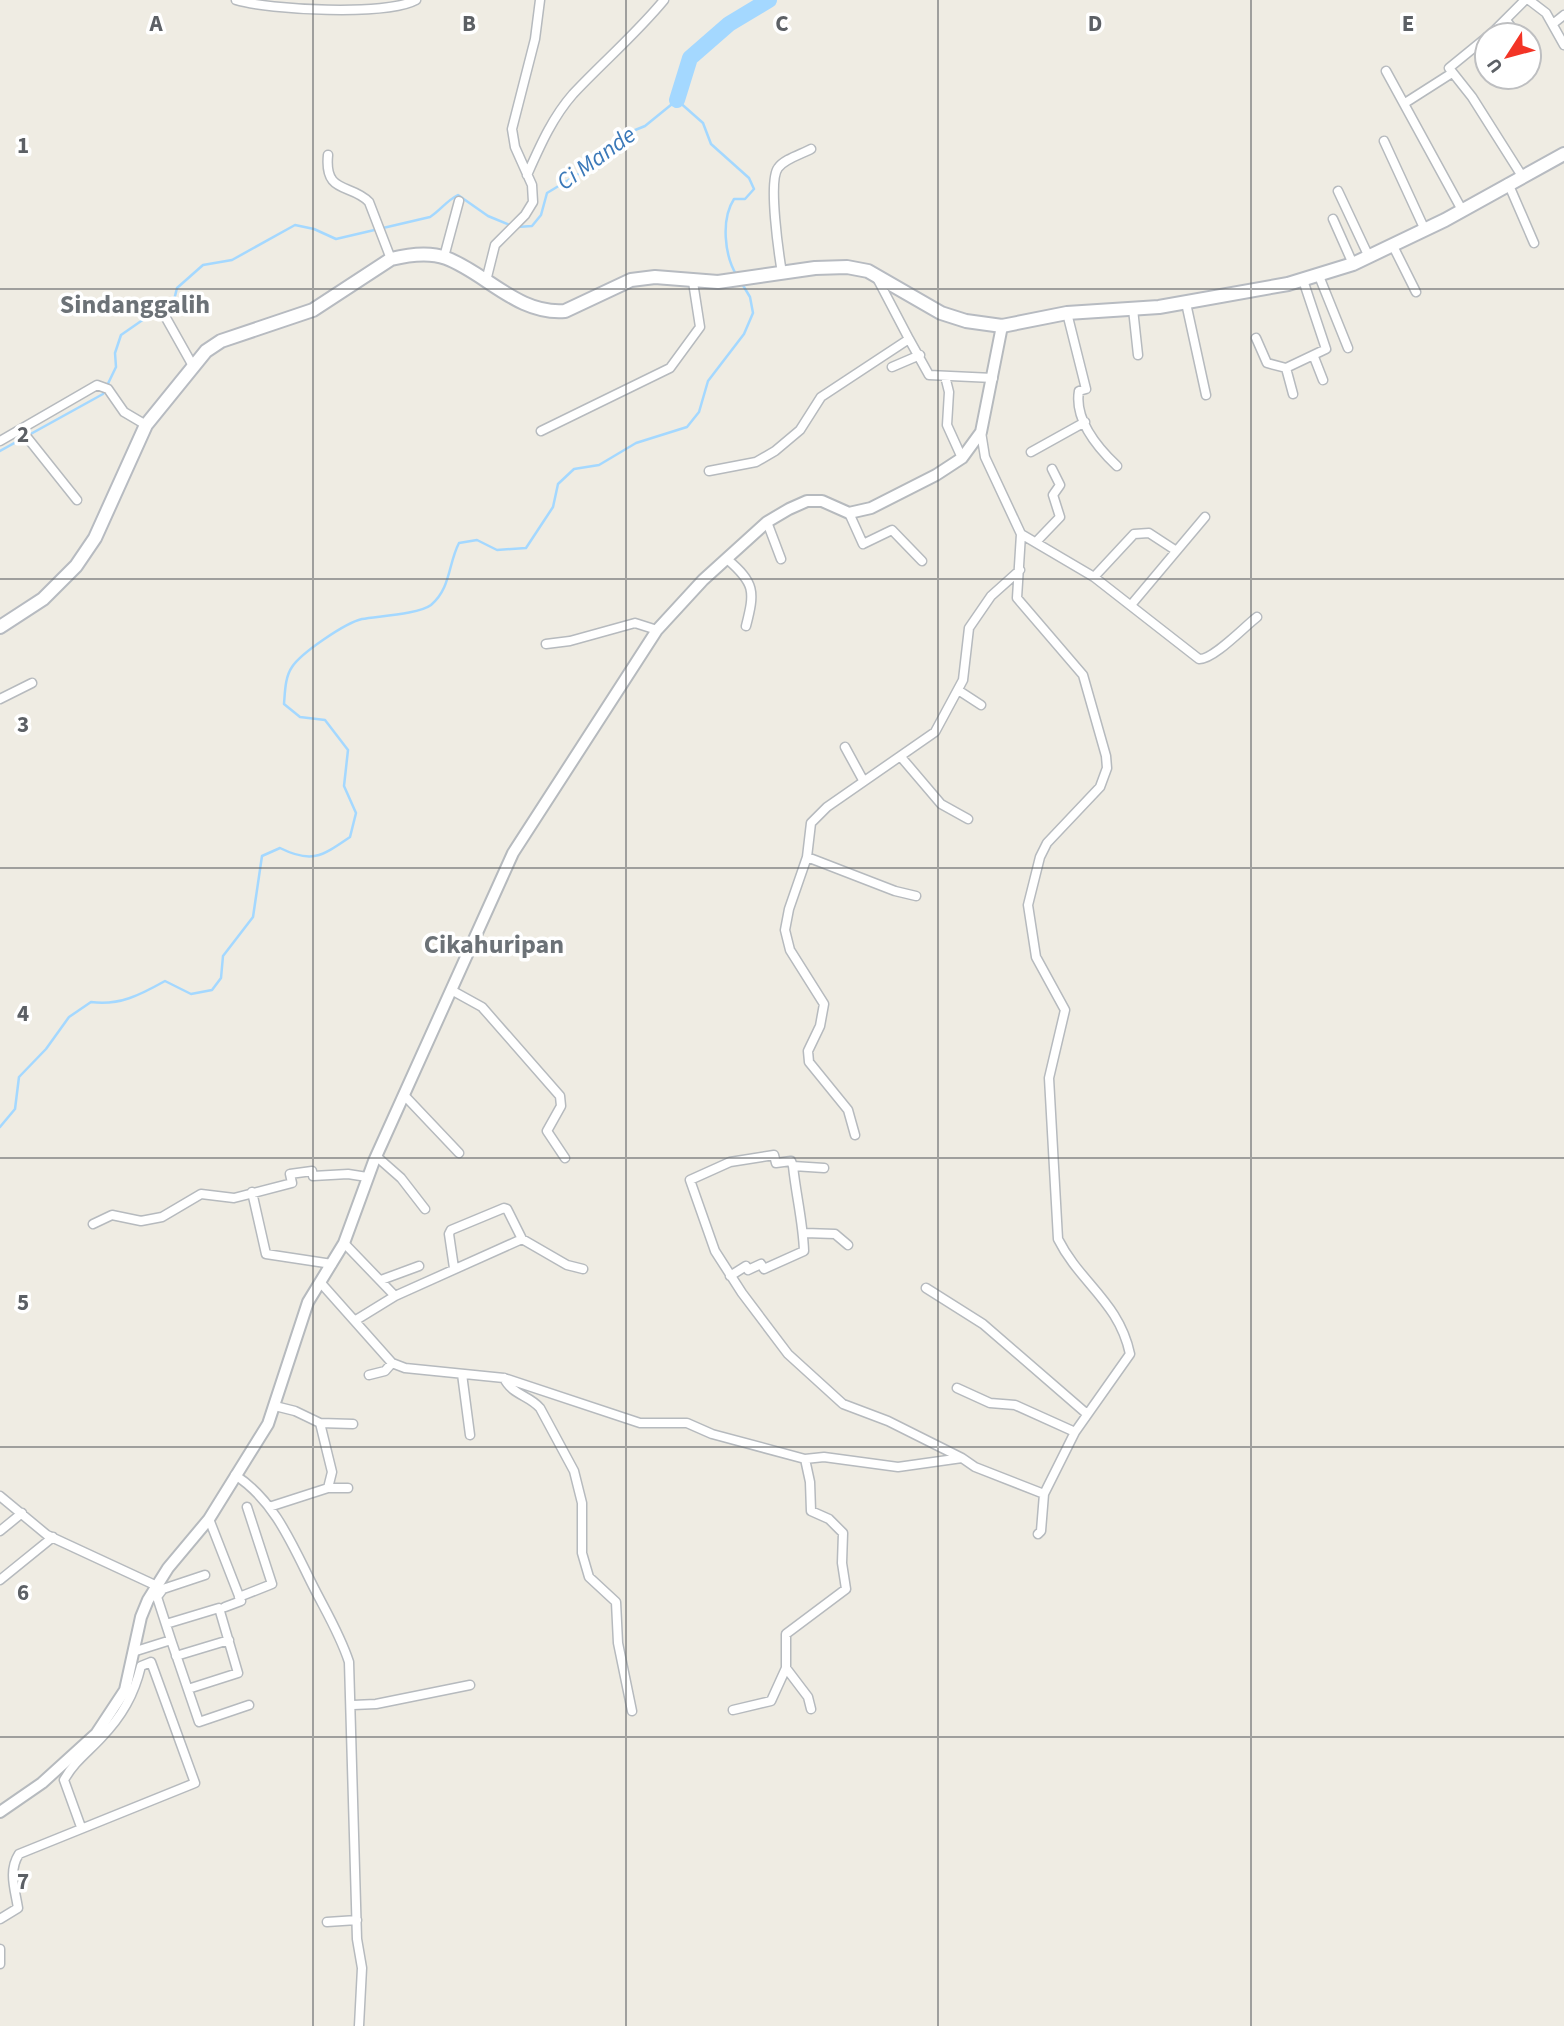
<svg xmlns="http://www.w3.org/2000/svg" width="1564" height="2026" font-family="'Source Sans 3',sans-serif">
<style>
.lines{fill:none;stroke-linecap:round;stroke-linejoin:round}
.stream{stroke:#a4d8ff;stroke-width:2.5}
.river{stroke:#a4d8ff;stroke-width:16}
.minor-casing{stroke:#b6babe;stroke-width:11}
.tertiary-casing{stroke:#b6babe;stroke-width:14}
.secondary-casing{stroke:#b7bbc1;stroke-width:16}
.minor{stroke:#fff;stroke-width:8}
.tertiary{stroke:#fff;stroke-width:10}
.secondary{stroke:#fff;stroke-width:12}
.grid{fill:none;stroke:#5c6065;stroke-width:2;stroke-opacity:0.55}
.labels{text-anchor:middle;stroke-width:7;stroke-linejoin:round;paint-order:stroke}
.water-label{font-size:24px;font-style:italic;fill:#3a78b8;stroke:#fff}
.quarter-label{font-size:26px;font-weight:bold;fill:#6c7277;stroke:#fff}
.grid-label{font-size:23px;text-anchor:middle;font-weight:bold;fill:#5c6065;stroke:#fff;stroke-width:7;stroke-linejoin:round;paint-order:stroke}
</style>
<rect width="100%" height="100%" fill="#efece3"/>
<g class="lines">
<path class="stream" d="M517,227L532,226L541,215L547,193L590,167L603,149L623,135L645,126L677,100L703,123L711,144L749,178L754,189L745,199H734C721,219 724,255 737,276
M163,306L174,300L177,288L203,265L232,260L295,225L314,229L336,239L430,217C441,210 446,201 458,195L488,216L510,225
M0,451L103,394L116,367L115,353L121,335L157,310
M0,1127L15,1109L19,1077L46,1049L69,1017L91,1002C119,1006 140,995 165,981L191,994L212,990L221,978L223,956L253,917L262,856L280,848C312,864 322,856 350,837L356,813L344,786L348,750L325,720L300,717L284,704C285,692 285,677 292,667C301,653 345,623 362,619C379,616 419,614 431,605C451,588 448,564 459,543L477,540L497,550L526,548L553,507L558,484L574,469L599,465L636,443L687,427L699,412L708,381L744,334L753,313L750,297L741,282"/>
<path class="river" d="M677,100L690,58L729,24L769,0"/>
<g class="minor-casing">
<path id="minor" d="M236,0C269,10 387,16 416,0
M1529,0L1546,13L1564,45
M1506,20L1517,35
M1554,23L1564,15
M1490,35L1525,0
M1487,37L1449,68L1472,97L1522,176
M1386,71L1462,210
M1405,103L1452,73
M1384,141L1425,230
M328,155C324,195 351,183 369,202L391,259
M527,175C540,146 552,118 573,94C603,62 636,34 664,0
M1508,183L1534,243
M1338,191L1369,257
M1333,219L1353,264
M1393,246L1416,292
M444,257L459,201
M782,273C779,255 768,181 778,168C784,159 802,154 811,149
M1319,276L1348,348
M486,281L495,245L525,215L533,202L532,185L515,147L512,129L535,39L540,0
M1186,303L1206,395
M109,309L155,303L161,309L193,366
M1133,309L1138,355
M1067,313L1086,389L1079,391C1074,420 1097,447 1117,466
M1256,338L1267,363L1286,368
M909,339L929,375L993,378
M1314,357L1323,380
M892,367L920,355
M945,376L949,392L947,425L962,458
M1293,394L1286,368L1326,349L1303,280
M22,431L77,500
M541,431L670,368L700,327L693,282
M981,432L985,457L1021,534L1017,598L1083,675L1106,756L1107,768L1100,787L1047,843L1040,857L1028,905L1036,957L1065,1010L1049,1078L1058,1239C1080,1283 1119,1302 1130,1354L1075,1432L1044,1494
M0,441L97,385L108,389L124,412L146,425
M1031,452L1085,422
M709,471L756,462L775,451L800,430L821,397L909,339L877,278
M849,513L863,544L892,530L922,561
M767,522L781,559
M1021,534L1094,577L1199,659C1213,660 1244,627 1257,617
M1036,542L1060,517L1053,495L1060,485L1052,469
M727,559C755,583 755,591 746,626
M1094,577L1134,534L1149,533L1175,550
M1131,605L1205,517
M546,644L570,641L635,623L657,630
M958,690L981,705
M0,699L32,683
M845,747L863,780
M901,757L941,804L968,819
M807,857L895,891L916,896
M453,991L482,1007L560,1096L561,1106L547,1131L565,1158
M404,1095L459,1153
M855,1135L848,1110L809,1062L808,1051L820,1026L824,1004L790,950L785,930L789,909L807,857L811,823L827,807L935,732L963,680L969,628L991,596L1020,570
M376,1156L401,1178L425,1209
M824,1168L793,1166L791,1161L776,1163L774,1155L730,1162L690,1180L715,1251L742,1293L788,1354L843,1404L888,1421L962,1458
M252,1192L266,1254L332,1264
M93,1224L112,1215L141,1221L162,1217L201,1194L234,1198L292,1183L290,1174L312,1171L313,1176L348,1174L367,1177
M805,1233L835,1234L848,1245
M522,1239L567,1265L583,1269
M344,1243L395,1296L522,1239L507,1209L504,1208L451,1230L449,1234L454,1268
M730,1276L746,1266L748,1270L761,1264L764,1269L804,1251C803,1222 796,1195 793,1166
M381,1280L419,1266
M320,1282L392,1363L405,1368L504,1378L640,1423H687L712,1434L805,1459L824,1457L898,1467L962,1458L975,1467L1044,1494L1041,1531L1038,1534
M926,1288L983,1324L1087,1414
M356,1320L395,1296
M462,1374L470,1435
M369,1375L385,1371L392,1363
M504,1378C512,1395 529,1395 540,1408L574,1471L582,1503V1553L589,1577L616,1602L618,1643L632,1711
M957,1388L990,1403L1015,1405L1075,1432
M275,1406L295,1411L320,1423L353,1424
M235,1475C274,1500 292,1544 312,1584C325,1610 340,1634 349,1662L357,1939L362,1968L359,2026
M328,1488H348
M0,1496L47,1535L157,1586
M269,1507L328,1488L332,1472L320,1423
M209,1519L241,1601L225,1607
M0,1531L22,1513
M0,1580L53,1537
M239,1597L272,1584L247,1507
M166,1624L219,1608L238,1673L188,1689
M171,1640L157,1597L163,1589L205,1575
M136,1651L171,1640L199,1722L249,1705
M176,1656L229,1640
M786,1668L808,1697L811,1709
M353,1705L376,1704L470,1685
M733,1710L771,1701L786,1668V1634L846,1589L842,1563L843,1533L829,1519L811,1511L810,1482L805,1459
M0,1919L18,1908C15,1889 8,1871 19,1854L195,1783L151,1662L141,1666C134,1695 122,1716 101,1738C87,1753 74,1762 64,1780L81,1827
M327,1922L357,1920
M0,1949V1964"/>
</g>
<g class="tertiary-casing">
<path id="tertiary" d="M0,1812L42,1783L96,1734L125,1690L141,1617L148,1600L168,1568L209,1519L268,1424L308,1302L344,1243L374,1161L513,853L657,630L703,580L767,522L789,509L807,501H822L849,513L871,508L936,475L962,458L981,432L1002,326"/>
</g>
<g class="secondary-casing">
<path id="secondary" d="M0,627L43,599L76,566L95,538L146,425L206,351L221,341L313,310L391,259C407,255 430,252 446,258C486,273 518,315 565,311L631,280L655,277L718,282L815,268L847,267L868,271L941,313L966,321L1002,326L1067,313L1159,307L1288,284L1353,264L1445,220L1564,154"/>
</g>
<use href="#minor" class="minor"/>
<use href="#tertiary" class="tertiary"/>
<use href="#secondary" class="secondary"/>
</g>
<path class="grid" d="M313,0V2026M626,0V2026M938,0V2026M1251,0V2026M0,289H1564M0,579H1564M0,868H1564M0,1158H1564M0,1447H1564M0,1737H1564"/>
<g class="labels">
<g class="water-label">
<text transform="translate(596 158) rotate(-36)" y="8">Ci Mande</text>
</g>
<g class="quarter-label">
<text x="135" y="313">Sindanggalih</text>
<text x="494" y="953">Cikahuripan</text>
</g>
</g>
<g class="grid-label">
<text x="156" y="31">A</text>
<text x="469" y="31">B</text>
<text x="782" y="31">C</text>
<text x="1095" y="31">D</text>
<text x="1408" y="31">E</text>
<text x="23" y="153">1</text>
<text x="23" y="442">2</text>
<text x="23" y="732">3</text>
<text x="23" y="1021">4</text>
<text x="23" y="1310">5</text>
<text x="23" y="1600">6</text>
<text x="23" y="1889">7</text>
</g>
<g transform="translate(1508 56) rotate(234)"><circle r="33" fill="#ffffff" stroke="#bebfc1" stroke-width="2"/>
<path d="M0-5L12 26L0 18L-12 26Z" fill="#f33426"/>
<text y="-10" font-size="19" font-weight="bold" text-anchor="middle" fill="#5c6065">U</text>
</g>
</svg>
